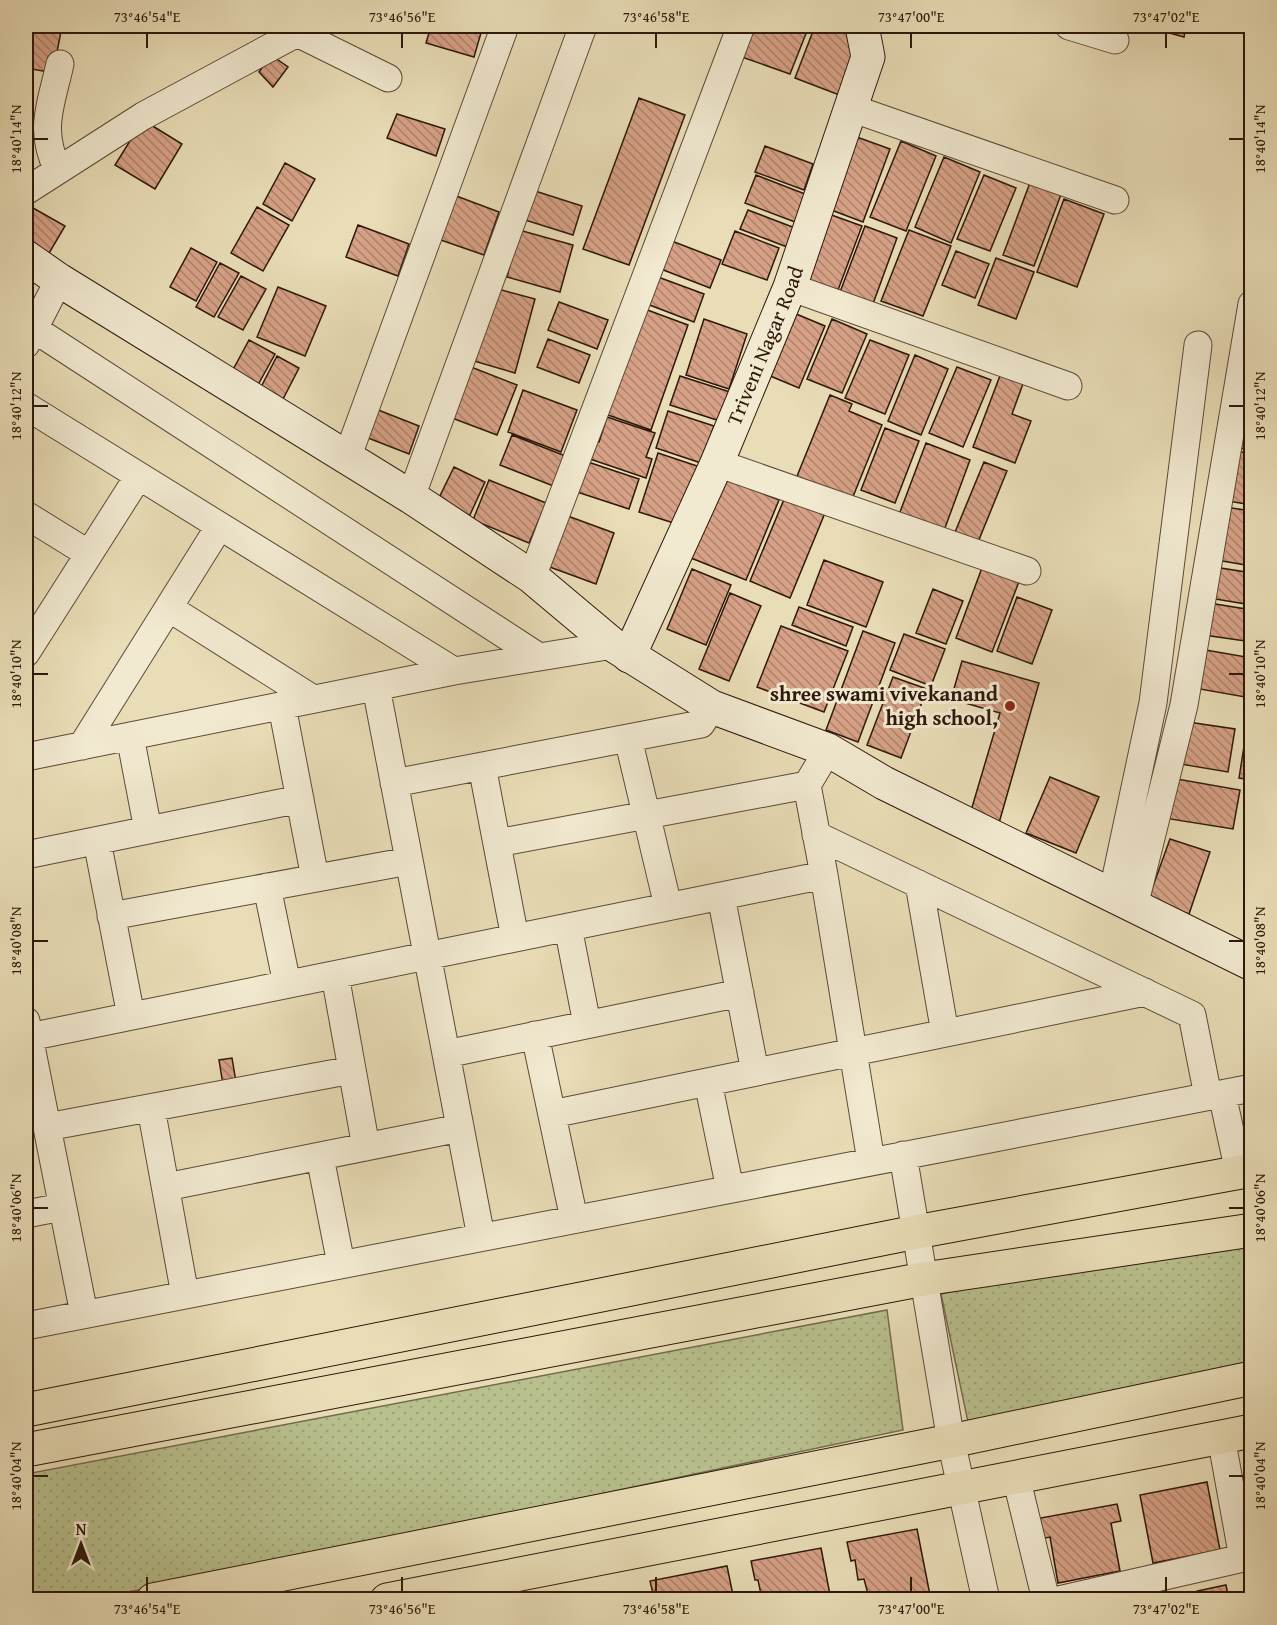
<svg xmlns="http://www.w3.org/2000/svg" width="1277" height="1625" font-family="'Gentium Book Plus',serif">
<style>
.grass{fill:url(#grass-dots);stroke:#726c4c;stroke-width:1.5}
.building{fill:url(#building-back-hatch);stroke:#2d180b;stroke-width:1.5}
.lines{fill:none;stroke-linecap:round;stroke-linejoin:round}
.street-casing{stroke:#5c4936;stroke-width:29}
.secondary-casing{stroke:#2d180b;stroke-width:35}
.primary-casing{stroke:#2d180b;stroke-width:35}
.street{stroke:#f1e9d0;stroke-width:27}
.secondary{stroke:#f1e9d0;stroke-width:33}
.primary{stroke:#e9ddb7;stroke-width:33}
.ticks{fill:none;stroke:#2d180b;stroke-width:2}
.poi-dot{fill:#8f2418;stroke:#f1e9d0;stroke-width:2}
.labels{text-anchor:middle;stroke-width:6;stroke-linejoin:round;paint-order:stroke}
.street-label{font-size:21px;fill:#2d180b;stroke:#f1e9d0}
.poi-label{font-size:21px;font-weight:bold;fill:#2d180b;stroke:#f1e9d0;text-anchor:end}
.neatline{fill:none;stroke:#2d180b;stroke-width:2}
.ticks-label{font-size:15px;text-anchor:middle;fill:#2d180b}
</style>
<defs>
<pattern id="grass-dots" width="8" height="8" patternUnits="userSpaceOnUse" patternTransform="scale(1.5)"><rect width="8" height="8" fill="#b8c08d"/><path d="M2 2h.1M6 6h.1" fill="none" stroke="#9ea478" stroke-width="1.8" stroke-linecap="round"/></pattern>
<pattern id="building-back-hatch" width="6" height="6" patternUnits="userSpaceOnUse" patternTransform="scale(1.5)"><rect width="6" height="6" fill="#d6a186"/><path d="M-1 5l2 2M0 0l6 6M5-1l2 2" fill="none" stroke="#ae826c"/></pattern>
</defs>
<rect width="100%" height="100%" fill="#e9ddb7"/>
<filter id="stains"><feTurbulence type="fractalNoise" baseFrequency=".00333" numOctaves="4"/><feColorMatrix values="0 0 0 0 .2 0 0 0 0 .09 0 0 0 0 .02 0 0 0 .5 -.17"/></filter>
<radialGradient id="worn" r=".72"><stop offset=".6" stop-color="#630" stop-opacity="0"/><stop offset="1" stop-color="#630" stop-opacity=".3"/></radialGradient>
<path class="grass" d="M1251,1235V1372L968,1422L941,1294L1121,1258Z
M887,1310L903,1430L203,1578L90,1599L26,1600V1474Z"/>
<path class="building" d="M26,26H62L53,73L26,68Z
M431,26H483L474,57L426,43Z
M750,26H809L790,74L739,56Z
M815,26H830L864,38L842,96L795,78Z
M1144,26H1186L1184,37Z
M271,55L288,67L273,87L259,72Z
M639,98L685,115L629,265L583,249Z
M397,114L445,129L436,156L387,138Z
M143,120L182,144L155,189L115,165Z
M854,136L890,149L863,222L826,208Z
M901,141L936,156L906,231L870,217Z
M765,146L813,164L804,190L755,172Z
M944,157L980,172L951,243L915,227Z
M285,163L315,179L292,221L263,204Z
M756,175L805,194L795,222L745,203Z
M984,175L1016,188L990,251L957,239Z
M1031,180L1062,192L1034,266L1003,255Z
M532,190L582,206L573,235L522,219Z
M451,194L499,212L484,255L435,238Z
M1064,199L1104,214L1077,287L1037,272Z
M26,204L65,226L45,260L26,249Z
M257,207L289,225L263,271L231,253Z
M748,210L795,228L787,247L740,229Z
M826,213L862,226L835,298L799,284Z
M358,225L409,244L398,276L346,257Z
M865,226L897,238L870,312L837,300Z
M519,230L573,245L560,292L507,277Z
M909,230L951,246L923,316L881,301Z
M735,231L779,248L767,280L722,264Z
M664,238L721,260L710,288L653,266Z
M191,248L217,262L196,301L170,287Z
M956,251L989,264L975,298L942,285Z
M996,258L1034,272L1016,319L978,305Z
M220,263L239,273L214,317L196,307Z
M241,276L266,289L243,330L218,317Z
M658,277L704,294L694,322L647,304Z
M278,287L326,306L305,356L257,337Z
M494,288L535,299L515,373L474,361Z
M559,302L608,320L597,349L548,330Z
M642,308L688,325L651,430L605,414Z
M789,311L825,326L799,388L763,373Z
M704,319L747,334L729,389L686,375Z
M832,319L867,334L842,393L807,379Z
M548,339L590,355L579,383L537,367Z
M249,340L275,354L254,392L228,379Z
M870,340L909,355L885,414L845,398Z
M915,355L948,369L921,435L888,421Z
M277,356L299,368L282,401L260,389Z
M471,367L517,385L497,435L452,418Z
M957,367L991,380L963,447L929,433Z
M1001,373L1024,381L1012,414L1031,421L1015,463L973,447Z
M680,376L730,392L720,421L670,405Z
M523,390L577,410L561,452L508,432Z
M830,395L852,404L849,411L882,425L850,504L795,481Z
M368,406L419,426L409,454L358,434Z
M668,411L714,426L701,463L656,448Z
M1245,413L1252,414V450L1239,448Z
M607,417L655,433L646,457L652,459L646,478L587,458L593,440L599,442Z
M885,428L919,441L895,503L861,490Z
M512,435L568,457L556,487L500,465Z
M926,443L970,460L942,536L897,520Z
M1236,451L1252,454V505L1228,501Z
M658,453L700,467L680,525L639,512Z
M582,460L639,479L629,509L574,491Z
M984,462L1007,471L976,547L953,537Z
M454,467L485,482L469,517L437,502Z
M724,478L779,500L746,580L691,558Z
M489,480L546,503L529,543L473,520Z
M785,497L825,513L790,598L750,581Z
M1218,506L1252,511V566L1210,559Z
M565,515L614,533L596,584L547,566Z
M824,560L883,582L866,627L807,605Z
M983,565L1020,579L992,652L956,638Z
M1208,566L1252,573V605L1203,597Z
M692,569L731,585L706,645L667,629Z
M933,589L963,601L946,644L916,633Z
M730,593L761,606L729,681L699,669Z
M1017,597L1052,610L1032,664L997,651Z
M1209,603L1252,610V642L1204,635Z
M799,607L853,627L846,646L792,625Z
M781,626L848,651L824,712L757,687Z
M863,631L895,643L858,742L826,730Z
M904,634L945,649L931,686L890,670Z
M1200,649L1252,658L1245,697L1194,688Z
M962,661L1039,683L999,823L970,814L1000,713L951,699Z
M893,677L927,689L901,758L867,745Z
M1251,702H1252V780L1239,778Z
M1181,721L1235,729L1228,772L1174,763Z
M1050,777L1099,797L1076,853L1026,833Z
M1171,778L1240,790L1233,829L1164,818Z
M1170,839L1210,852L1189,914L1148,900Z
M232,1058L237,1088L224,1091L219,1060Z
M1252,1477V1529L1242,1479Z
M1207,1482L1220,1550L1153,1563L1140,1495Z
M1117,1504L1121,1521L1111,1523L1120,1571L1058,1583L1050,1537L1039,1539L1035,1519Z
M917,1529L931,1600H862V1595L868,1594L864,1579L858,1580L855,1560L851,1561L847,1542Z
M821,1548L831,1600H768V1597L762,1599L758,1580H755L751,1561Z
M727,1566L734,1600L654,1598L650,1581Z
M1252,1573V1600H1251L1245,1574Z
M1226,1585L1229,1600H1199L1197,1591Z"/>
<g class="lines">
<g class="street-casing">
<path id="street" d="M1069,26L1115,40
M851,108L1115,200
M58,170C38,130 51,105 60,64
M26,191L143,116L297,33L388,78
M790,287L1068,386
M34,329L539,657
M26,344L59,280
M26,406L454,671
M347,458L505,26
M717,463L1027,571
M411,497L583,26
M26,515L89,554
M532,577L741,26
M169,608L313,699
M26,653L138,477
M376,687L481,1237
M282,706L315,878
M130,736L148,830
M628,738L668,906
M82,746L219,527
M828,750L807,785L824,875L871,1161
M26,757L454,671L613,645
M482,766L515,938
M394,783L701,724L712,707
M816,835L1192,1015L1208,1096
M97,841L131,1016
M497,843L807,785
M26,855L300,799
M919,884L945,1033
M267,887L287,984
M721,896L755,1072
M1112,896L1153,703L1198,345
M1134,906L1184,705L1252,304
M111,916L409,861
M568,927L587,1024
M335,975L366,1147
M26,1021L84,1314
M535,1035L574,1219
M29,1037L824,875
M446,1054L740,993
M708,1082L730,1189
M1222,1094L1239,1172
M151,1108L185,1295
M552,1114L1145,992
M47,1127L352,1070
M903,1155L951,1441L986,1600
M320,1157L341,1264
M166,1187L460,1128
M26,1214L62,1207
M26,1326L1252,1088
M1016,1477L1046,1600
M1059,1600L1243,1558L1221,1437"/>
</g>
<g class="secondary-casing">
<g id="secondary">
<path d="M26,257L59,280L411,497L532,577L613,645L712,707L828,750L884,783L1252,964"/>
<path id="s1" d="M629,656L717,463L790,287L868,57L862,26"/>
</g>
</g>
<g class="primary-casing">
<path id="primary" d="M26,1410L916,1232L1252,1170
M26,1450L924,1279L1252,1230
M153,1600L951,1441L1252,1378
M387,1600L1252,1431"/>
</g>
<use href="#street" class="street"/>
<use href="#secondary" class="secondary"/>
<use href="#primary" class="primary"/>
</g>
<path class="ticks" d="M147,33V48M402,33V48M656,33V48M911,33V48M1166,33V48M33,139H48M1229,139H1244M33,406H48M1229,406H1244M33,674H48M1229,674H1244M33,941H48M1229,941H1244M33,1208H48M1229,1208H1244M33,1476H48M1229,1476H1244M147,1577V1592M402,1577V1592M656,1577V1592M911,1577V1592M1166,1577V1592"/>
<circle class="poi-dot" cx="1010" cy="706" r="6"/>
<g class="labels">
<g class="street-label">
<text dy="7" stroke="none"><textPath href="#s1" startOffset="339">Triveni Nagar Road</textPath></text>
</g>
<g class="poi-label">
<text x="998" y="701">shree swami vivekanand<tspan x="998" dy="24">high school,</tspan></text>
</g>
</g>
<rect width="1277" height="1625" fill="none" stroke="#e9ddb7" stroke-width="66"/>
<g transform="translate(81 1544)" stroke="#f1e9d0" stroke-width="4.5" paint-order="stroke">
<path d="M0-4.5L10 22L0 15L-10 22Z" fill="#2d180b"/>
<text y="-9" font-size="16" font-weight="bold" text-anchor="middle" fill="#2d180b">N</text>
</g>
<rect x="33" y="33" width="1211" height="1559" class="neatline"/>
<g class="ticks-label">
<text x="147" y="22">73°46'54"E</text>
<text x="402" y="22">73°46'56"E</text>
<text x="656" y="22">73°46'58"E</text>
<text x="911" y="22">73°47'00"E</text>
<text x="1166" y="22">73°47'02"E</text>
<text transform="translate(16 139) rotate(-90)" y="5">18°40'14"N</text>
<text transform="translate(1260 139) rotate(-90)" y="5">18°40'14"N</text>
<text transform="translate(16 406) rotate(-90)" y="5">18°40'12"N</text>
<text transform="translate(1260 406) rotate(-90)" y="5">18°40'12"N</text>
<text transform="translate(16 674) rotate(-90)" y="5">18°40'10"N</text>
<text transform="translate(1260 674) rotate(-90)" y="5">18°40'10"N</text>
<text transform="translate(16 941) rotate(-90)" y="5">18°40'08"N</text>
<text transform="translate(1260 941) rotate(-90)" y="5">18°40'08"N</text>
<text transform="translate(16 1208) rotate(-90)" y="5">18°40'06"N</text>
<text transform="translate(1260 1208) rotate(-90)" y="5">18°40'06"N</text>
<text transform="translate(16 1476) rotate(-90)" y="5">18°40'04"N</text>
<text transform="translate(1260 1476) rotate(-90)" y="5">18°40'04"N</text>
<text x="147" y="1614">73°46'54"E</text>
<text x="402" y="1614">73°46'56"E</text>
<text x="656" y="1614">73°46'58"E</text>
<text x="911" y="1614">73°47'00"E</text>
<text x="1166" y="1614">73°47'02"E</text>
</g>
<rect width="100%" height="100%" filter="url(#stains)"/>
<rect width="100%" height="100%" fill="url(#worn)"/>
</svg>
